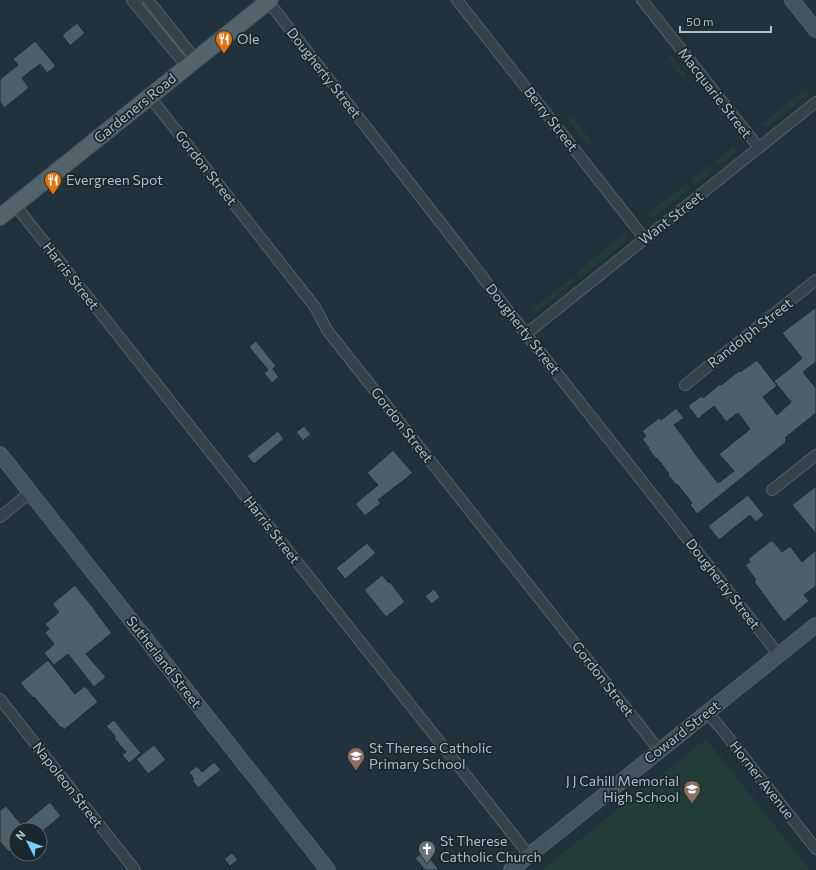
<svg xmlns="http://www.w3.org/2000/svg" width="816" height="870" font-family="Commissioner,sans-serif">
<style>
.green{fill:#223c38}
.building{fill:#4b6069;stroke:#1b2a31}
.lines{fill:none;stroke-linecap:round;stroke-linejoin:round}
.street-casing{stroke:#526168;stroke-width:12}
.secondary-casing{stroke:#526168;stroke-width:16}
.primary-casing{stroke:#404f57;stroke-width:18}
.street{stroke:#34434b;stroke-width:10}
.secondary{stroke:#42545e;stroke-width:14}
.primary{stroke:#52636b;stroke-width:16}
.labels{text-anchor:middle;stroke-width:3.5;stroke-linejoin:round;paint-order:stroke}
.poi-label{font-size:14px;fill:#afbec7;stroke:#19282f;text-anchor:start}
.street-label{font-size:14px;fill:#afbec7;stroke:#19282f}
</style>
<rect width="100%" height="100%" fill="#20323b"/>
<path class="green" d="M671,55L687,76L683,79L667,58Z
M806,88L810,93L766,128L762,124Z
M571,116L592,142L590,144H587L567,119Z
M733,146L737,151L719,166L715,161Z
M709,166L713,171L694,185L690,180Z
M687,183L691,188L652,218L648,213Z
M626,232L627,238L624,243L581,277L577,273L580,269Z
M573,277L576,280L535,313L532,309Z
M706,739L810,870H545L544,868Z"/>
<path class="building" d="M77,23L85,33L70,46L62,35Z
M35,41L56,66L47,73L40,64L22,78L29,88L4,108L0,102V79L18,65L13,59Z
M816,307V362L803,372L816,388V413L785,438L787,440L785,441L786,442L697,514L690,505L692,503L677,484L676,485L668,475L669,474L657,458L656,459L648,448H649L642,439L646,436L642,431L659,418L661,420L676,408L684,418L674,425L693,450V451L718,483L734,471L719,454L750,429L738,413L726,422L714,406L698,419L688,406L701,396L703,398L720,384L721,385L739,371L740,372L757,360L777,386L763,397L777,415L791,402L774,381L792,367L802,358L782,333Z
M256,341L276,366L273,369L279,377L272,383L264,373L268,370L249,347Z
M304,426L311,434L303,441L296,432Z
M278,431L284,439L254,464L247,456Z
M393,450L413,473L378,500L381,503L365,516L355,504L378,485L367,473Z
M816,486V534L792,505Z
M748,495L764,515L756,522L750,515L719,540L708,526Z
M772,540L782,552L790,546L802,562L816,550V586L804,595L809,601L784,622L754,582L756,580L745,565L750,562L748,559Z
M367,543L376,553L345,579L336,568Z
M382,575L389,583L390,582L405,602L386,617L364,590Z
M75,585L95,610V611L112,633L86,654L106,677L94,687L68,654L54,665L44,653L54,644L45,633L49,629L45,624L59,612L52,604Z
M434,589L440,597L432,604L425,596Z
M48,660L75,694L85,686L98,702L64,730L62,727L61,728L34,697L33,698L20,683Z
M114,720L141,753L129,763L122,755L126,752L114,738L115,736L106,726Z
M154,745L166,760L148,774L136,759Z
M214,762L221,770L198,788L192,780L194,779L189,772L197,766L202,772Z
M50,802L61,816L44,830H16V846L9,852L0,842V810L6,806L22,825Z
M424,851L439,870H425L415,858Z
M232,853L238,860L230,866L224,859Z"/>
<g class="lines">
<g class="street-casing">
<path id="street" d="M132,0L187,67
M148,0L196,60
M457,0L645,239
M642,0L759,148
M268,1L458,245L526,334L779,655
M150,97L315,307L327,330L353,363L659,750
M15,205L529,855
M526,334L816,102
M685,385L816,280
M772,490L816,455
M0,517L31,492
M0,699L135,870
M707,712L724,732L816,849"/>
</g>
<g class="secondary-casing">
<path id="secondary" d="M792,0L816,30
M0,454L328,870
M511,870L816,625"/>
</g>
<g class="primary-casing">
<path id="primary" d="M0,217L270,0"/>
</g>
<use href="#street" class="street"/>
<use href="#secondary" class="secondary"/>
<use href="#primary" class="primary"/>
</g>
<defs>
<g id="restaurant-pin" transform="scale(0.9)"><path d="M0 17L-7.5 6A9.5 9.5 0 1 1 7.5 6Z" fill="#e8710a" stroke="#19282f"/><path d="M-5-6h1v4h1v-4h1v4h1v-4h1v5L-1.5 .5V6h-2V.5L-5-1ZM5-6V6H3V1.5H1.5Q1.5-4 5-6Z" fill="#fff"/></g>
<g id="school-pin" transform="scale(0.9)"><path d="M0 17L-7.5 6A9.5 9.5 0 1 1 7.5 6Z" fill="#8d6e63" stroke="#19282f"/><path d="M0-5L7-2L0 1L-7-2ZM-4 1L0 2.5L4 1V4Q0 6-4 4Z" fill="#fff"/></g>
<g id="church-pin" transform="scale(0.9)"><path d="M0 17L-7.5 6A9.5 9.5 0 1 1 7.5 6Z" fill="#6b7280" stroke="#19282f"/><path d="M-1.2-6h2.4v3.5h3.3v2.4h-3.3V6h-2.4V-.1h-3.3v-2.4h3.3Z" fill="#fff"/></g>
</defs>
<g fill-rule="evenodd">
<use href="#restaurant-pin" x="224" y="39"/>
<use href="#restaurant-pin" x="53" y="180"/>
<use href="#school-pin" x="356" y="756"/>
<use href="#school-pin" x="692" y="789"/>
<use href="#church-pin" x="427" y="849"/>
</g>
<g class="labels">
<g class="poi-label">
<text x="237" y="44">Ole</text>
<text x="66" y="185">Evergreen Spot</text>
<text x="369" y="753">St Therese Catholic<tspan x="369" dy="16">Primary School</tspan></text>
<text x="679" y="786" text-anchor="end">J J Cahill Memorial<tspan x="679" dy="16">High School</tspan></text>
<text x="440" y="846">St Therese<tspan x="440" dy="16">Catholic Church</tspan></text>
</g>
<g class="street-label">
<text transform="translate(324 73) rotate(52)" y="5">Dougherty Street</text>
<text transform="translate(715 93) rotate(52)" y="5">Macquarie Street</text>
<text transform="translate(135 108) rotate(-39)" y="5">Gardeners Road</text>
<text transform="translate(551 119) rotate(52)" y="5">Berry Street</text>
<text transform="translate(206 168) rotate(52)" y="5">Gordon Street</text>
<text transform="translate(671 218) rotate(-38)" y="5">Want Street</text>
<text transform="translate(71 276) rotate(52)" y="5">Harris Street</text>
<text transform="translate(523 329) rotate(52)" y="5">Dougherty Street</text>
<text transform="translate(750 333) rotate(-38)" y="5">Randolph Street</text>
<text transform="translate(402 425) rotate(52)" y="5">Gordon Street</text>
<text transform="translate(272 530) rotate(52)" y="5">Harris Street</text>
<text transform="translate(723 584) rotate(52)" y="5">Dougherty Street</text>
<text transform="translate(164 662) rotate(52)" y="5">Sutherland Street</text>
<text transform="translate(603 679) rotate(52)" y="5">Gordon Street</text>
<text transform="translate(682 732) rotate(-38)" y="5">Coward Street</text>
<text transform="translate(762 780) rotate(52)" y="5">Horner Avenue</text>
<text transform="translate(68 785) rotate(52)" y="5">Napoleon Street</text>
</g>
</g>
<g transform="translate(28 842) rotate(312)"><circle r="19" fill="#19282f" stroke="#55646c"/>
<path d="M0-3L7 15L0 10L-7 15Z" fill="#7dd0fd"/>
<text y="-6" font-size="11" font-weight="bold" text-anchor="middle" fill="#afbec7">N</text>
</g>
<path d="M680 26v6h91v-6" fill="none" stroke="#afbec7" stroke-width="2"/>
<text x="686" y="26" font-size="12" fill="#afbec7" stroke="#19282f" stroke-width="3" paint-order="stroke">50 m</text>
</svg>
